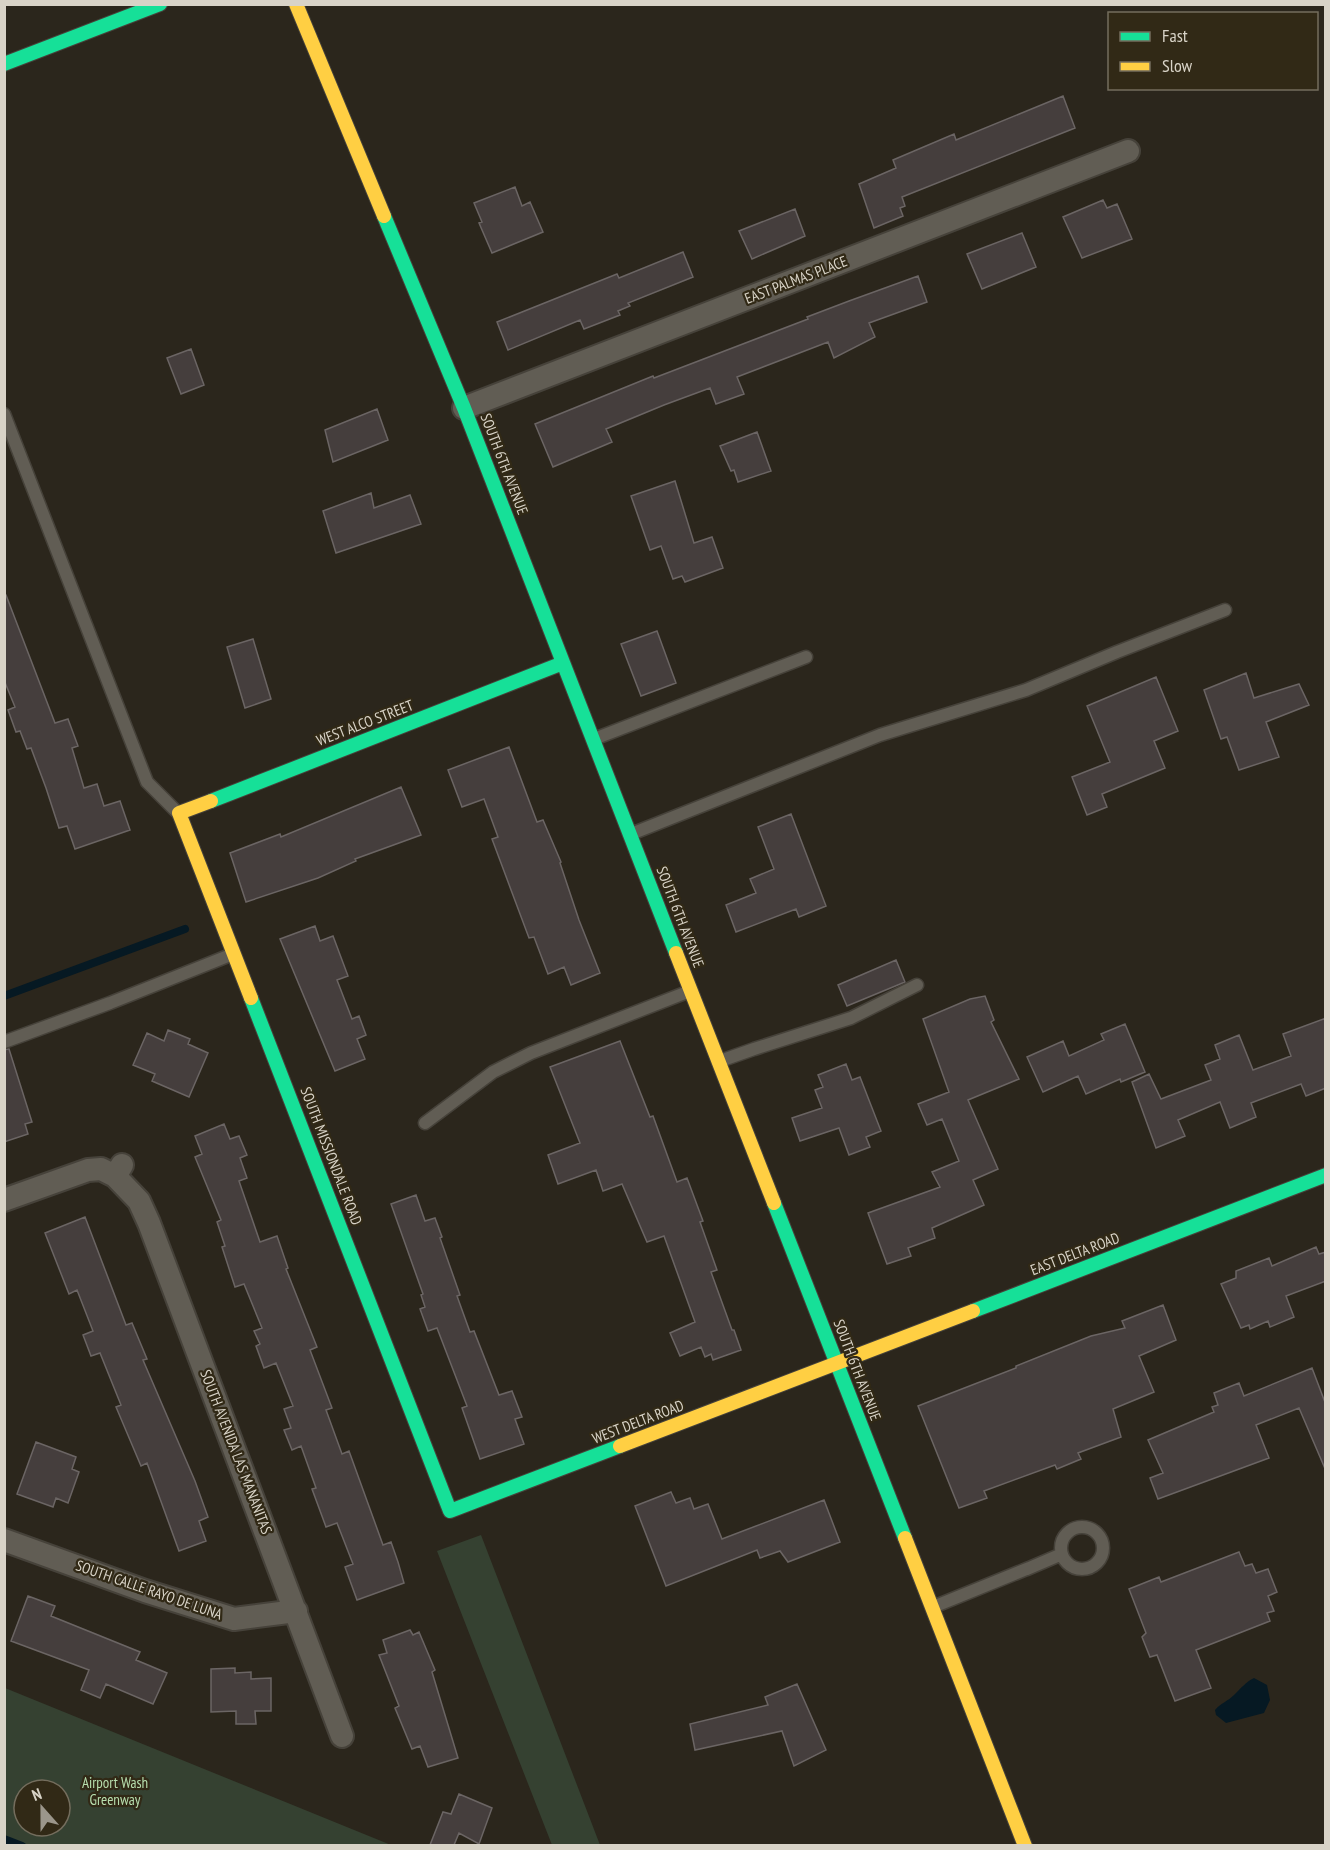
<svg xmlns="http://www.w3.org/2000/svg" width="1330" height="1850" font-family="'PT Sans Narrow',sans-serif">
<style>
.green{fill:#354131;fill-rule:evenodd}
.water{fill:#061923}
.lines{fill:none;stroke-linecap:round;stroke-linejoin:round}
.stream{stroke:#061923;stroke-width:8}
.building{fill:#453e3d;stroke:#6b6564;stroke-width:1.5}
.lane-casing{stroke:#46423a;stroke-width:15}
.street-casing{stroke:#46423a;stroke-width:26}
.fast-casing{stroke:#46423a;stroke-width:16}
.slow-casing{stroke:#46423a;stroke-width:16}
.lane{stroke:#615d54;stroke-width:12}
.street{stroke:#615d54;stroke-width:22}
.fast{stroke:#16e098;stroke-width:14}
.slow{stroke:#ffcf43;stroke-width:14}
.labels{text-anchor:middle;stroke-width:4.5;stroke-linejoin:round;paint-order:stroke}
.street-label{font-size:15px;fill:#d8d3c7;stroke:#312916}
.park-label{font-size:15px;fill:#b7deae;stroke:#312916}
</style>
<rect width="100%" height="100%" fill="#2b261c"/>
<path class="green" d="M481,1535L600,1845H552L437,1551Z
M5,1688L391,1845H5ZM24,1790H60V1826H24Z"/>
<path class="water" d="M1254,1678L1267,1685L1270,1700L1264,1713L1226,1723L1216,1715L1215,1710C1221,1703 1228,1701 1234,1695C1241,1688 1246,1682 1254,1678Z"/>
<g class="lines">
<path class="stream" d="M4,996L185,929
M4,1839L22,1846"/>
</g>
<path class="building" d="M1063,96L1075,128L902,197L905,206L900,208L903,216L874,228L859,184L896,168L893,160L954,134L956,140Z
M515,187L522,206L530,202L543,232L492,253L479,223L482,222L474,203Z
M1103,200L1107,208L1117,204L1132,239L1082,258L1063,217Z
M795,209L805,236L752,259L739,231Z
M1022,233L1036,267L982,289L967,254Z
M683,252L693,277L628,303L630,306L618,311L620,315L584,329L580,320L508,350L497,322L617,274L619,278Z
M918,276L927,302L869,323L875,337L834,358L828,342L737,377L744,394L716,404L710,388L664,405L606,429L612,442L553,467L535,424L653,376L654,378L808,319L807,317L849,301Z
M191,349L204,385L181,394L167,358Z
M377,409L388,440L333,462L325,430Z
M757,432L771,471L738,482L734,470L731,471L720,446Z
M675,481L694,543L712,537L723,568L685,582L682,576L673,579L661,546L650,550L631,496Z
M371,493L374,508L410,495L421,524L336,553L323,511Z
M4,595H6L55,723L68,719L78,746L72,748L84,788L97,784L104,806L120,801L130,830L75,849L67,826L59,828L46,788L31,748L27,749L20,731L16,732L8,710L15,707L4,680Z
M657,631L676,683L641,696L621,644Z
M253,639L271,699L245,708L227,647Z
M1246,673L1254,698L1299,684L1309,705L1266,722L1279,757L1239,770L1227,737L1221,739L1204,690Z
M1156,677L1178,731L1154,741L1165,768L1102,794L1107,807L1087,815L1072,777L1110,762L1087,706Z
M509,747L537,822L543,820L561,862L560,863L579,920L600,973L571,985L564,967L548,974L534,937L529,938L492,839L498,837L484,799L462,807L448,770Z
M401,787L421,835L355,859L356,861L318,878L246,902L230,853L280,834L281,837Z
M791,814L826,906L799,917L796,909L736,932L726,905L756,893L750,879L774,869L758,827Z
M315,926L320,941L333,936L348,976L337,980L352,1019L359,1016L366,1035L357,1039L365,1059L335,1071L280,939Z
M896,960L905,982L847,1006L838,985Z
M985,996L994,1020L991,1022L1019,1079L968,1100L998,1169L973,1180L984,1205L932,1228L935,1238L908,1248L911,1256L887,1264L868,1213L940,1187L932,1172L959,1161L942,1119L927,1125L918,1104L949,1092L923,1019L970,999Z
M1326,1018V1088L1306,1096L1301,1084L1251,1103L1256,1117L1230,1128L1220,1102L1178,1120L1185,1136L1156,1148L1132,1082L1149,1074L1161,1099L1211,1080L1205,1065L1220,1059L1215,1045L1239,1035L1253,1070L1291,1056L1283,1034Z
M1125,1024L1145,1072L1121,1082L1120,1079L1086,1094L1078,1076L1043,1092L1027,1057L1063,1041L1069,1056L1104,1040L1101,1034Z
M168,1030L190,1039L188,1044L208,1053L189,1097L152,1081L155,1074L133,1065L147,1033L164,1041Z
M620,1041L650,1117L653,1116L677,1182L687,1178L703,1221L700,1222L717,1270L711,1272L732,1330H734L741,1350L713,1360L711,1354L705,1357L701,1347L680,1356L670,1333L695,1322L664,1236L647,1242L622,1184L603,1191L596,1170L558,1184L548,1155L580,1143L550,1067Z
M8,1049H9L32,1122L25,1124L28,1134L4,1142V1050Z
M846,1064L852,1080L860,1077L881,1131L866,1137L870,1147L849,1155L839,1128L800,1141L792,1118L822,1108L815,1090L823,1087L818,1075Z
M224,1124L230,1139L239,1136L247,1155L240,1158L247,1178L239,1181L260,1242L277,1236L288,1268L286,1269L317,1347L310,1350L332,1408L326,1410L342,1454L349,1451L383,1545L391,1542L398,1562L404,1583L357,1600L345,1567L353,1564L337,1523L326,1527L312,1489L316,1488L301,1446L292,1450L284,1430L291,1428L284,1409L293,1406L276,1363L264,1368L256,1346L260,1344L254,1331L262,1328L244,1284L235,1287L222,1247L225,1246L217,1222L221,1220L195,1157L202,1154L195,1136Z
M416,1195L425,1221L435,1218L442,1237L440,1238L460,1295L457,1296L470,1332L474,1331L499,1395L512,1391L522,1417L515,1419L524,1444L480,1459L462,1408L467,1406L437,1328L428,1331L420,1309L425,1307L421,1295L423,1294L391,1204Z
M85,1217L126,1325L132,1323L147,1359L143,1360L195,1481L208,1517L199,1521L206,1541L179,1551L147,1463L141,1466L116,1407L121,1405L100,1353L91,1356L83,1335L93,1331L77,1290L69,1294L45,1233Z
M1316,1247L1319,1254L1326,1252V1281L1286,1296L1294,1317L1270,1327L1268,1321L1250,1329L1249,1325L1241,1328L1221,1284L1236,1278V1271L1269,1258L1272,1266Z
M1163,1305L1176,1340L1139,1356L1154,1392L1113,1409L1121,1437L1078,1453L1081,1459L1057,1469L1055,1465L984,1491L987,1498L959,1508L918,1406L1016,1368V1366L1091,1336L1125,1328L1122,1321Z
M1312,1368L1326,1405V1471L1299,1408L1256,1425L1269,1458L1158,1499L1150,1478L1163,1473L1148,1440L1214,1412L1212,1407L1218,1405L1214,1393L1239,1383L1244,1396Z
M36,1442L76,1457L72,1469L79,1472L68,1503L56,1498L53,1507L17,1494Z
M671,1492L676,1503L690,1498L694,1509L708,1504L722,1539L824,1500L840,1542L788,1562L780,1551L760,1558L757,1550L666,1586L635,1506Z
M1239,1552L1245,1566L1252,1564L1256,1573L1268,1569L1277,1592L1268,1596L1274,1611L1267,1613L1270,1621L1196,1650L1211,1688L1175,1701L1157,1655L1150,1657L1142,1637L1146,1633L1129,1589L1159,1577L1161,1582Z
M28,1596L55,1606L51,1616L140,1652L136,1660L167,1673L153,1704L106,1684L100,1698L81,1690L89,1670L11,1641Z
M410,1630L413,1635L419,1632L435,1670L432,1672L458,1758L428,1767L420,1746L412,1749L395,1708L399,1706L379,1655L387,1653L383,1640Z
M235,1668V1673L251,1672V1679L271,1678V1711H255L256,1724H236V1711L211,1712V1669Z
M797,1684L826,1750L794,1766L782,1731L695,1750L690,1724L768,1705L765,1697Z
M459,1794L492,1808L479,1844L459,1833L454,1845H430L443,1812L451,1814Z"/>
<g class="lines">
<g class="lane-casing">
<path id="lane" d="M4,414L147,782L178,813
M594,739L806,657
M631,834L880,735L1026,690L1117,652L1225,610
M4,1042L110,1003L233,954
M720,1061L754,1049L851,1018L917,985
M425,1123L493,1072L531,1053L690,991
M1061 1548a21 21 0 1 1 42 0a21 21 0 1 1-42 0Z
M1027,1569L1062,1554
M933,1607L1029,1568"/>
</g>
<g class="street-casing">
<path id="street" d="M464,408L1128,151
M115,1176L139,1201L149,1223L342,1736
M4,1200L88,1170L101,1169L115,1176L122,1165
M4,1540L145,1591L234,1619L296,1611"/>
</g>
<g class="fast-casing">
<path id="fast" d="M4,64L160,4
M384,216L464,408L676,953
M211,801L563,663
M251,998L450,1511L620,1446
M774,1203L905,1538
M973,1311L1326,1175"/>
</g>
<g class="slow-casing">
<path id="slow" d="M296,4L384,216
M211,801L179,813L251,998
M676,953L774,1203
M620,1446L973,1311
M905,1538L1025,1846"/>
</g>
<use href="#lane" class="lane"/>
<use href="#street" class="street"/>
<use href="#fast" class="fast"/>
<use href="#slow" class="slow"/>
</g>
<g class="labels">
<g class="street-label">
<text transform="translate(796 280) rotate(-21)" y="5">EAST PALMAS PLACE</text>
<text transform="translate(504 464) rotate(69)" y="5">SOUTH 6TH AVENUE</text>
<text transform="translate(365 723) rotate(-21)" y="5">WEST ALCO STREET</text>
<text transform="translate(680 917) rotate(69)" y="5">SOUTH 6TH AVENUE</text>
<text transform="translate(331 1156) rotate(69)" y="5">SOUTH MISSIONDALE ROAD</text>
<text transform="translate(1075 1254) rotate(-21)" y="5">EAST DELTA ROAD</text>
<text transform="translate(857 1370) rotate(69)" y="5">SOUTH 6TH AVENUE</text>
<text transform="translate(638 1422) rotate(-21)" y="5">WEST DELTA ROAD</text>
<text transform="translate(236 1452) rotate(69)" y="5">SOUTH AVENIDA LAS MANANITAS</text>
<text transform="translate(149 1590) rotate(19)" y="5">SOUTH CALLE RAYO DE LUNA</text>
</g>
<g class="park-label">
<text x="115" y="1788">Airport Wash<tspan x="115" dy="17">Greenway</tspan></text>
</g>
</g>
<rect width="1330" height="1850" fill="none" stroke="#d8d3c7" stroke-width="12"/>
<rect x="1108" y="12" width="210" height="78" fill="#312916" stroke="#746d5d" stroke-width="1.5"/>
<rect x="1120" y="32" width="30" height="9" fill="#16e098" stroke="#746d5d" stroke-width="1.5"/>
<text x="1162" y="42" font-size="18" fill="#d8d3c7">Fast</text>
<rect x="1120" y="62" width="30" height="9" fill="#ffcf43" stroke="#746d5d" stroke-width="1.5"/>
<text x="1162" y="72" font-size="18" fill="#d8d3c7">Slow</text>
<g transform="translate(42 1808) rotate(339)"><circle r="28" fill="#312916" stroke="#746d5d" stroke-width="1.5"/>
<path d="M0-4.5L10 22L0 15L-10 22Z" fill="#9b968b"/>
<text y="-9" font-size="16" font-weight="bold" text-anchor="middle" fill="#d8d3c7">N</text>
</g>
</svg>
